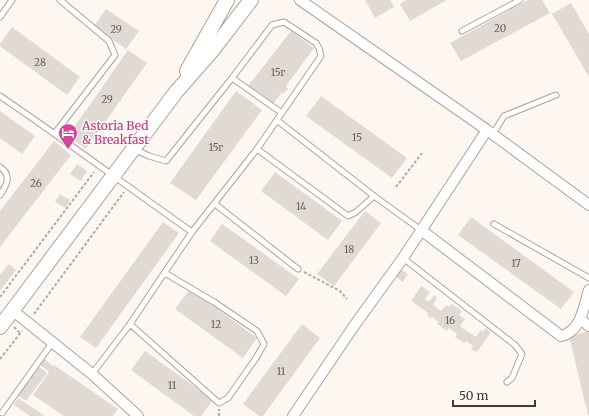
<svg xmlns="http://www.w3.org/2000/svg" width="589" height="416" font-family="Merriweather,serif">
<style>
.building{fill:#e1d9d4}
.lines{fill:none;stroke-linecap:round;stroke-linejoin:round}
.service-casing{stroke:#aba39f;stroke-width:7}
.minor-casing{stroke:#aba39f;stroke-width:12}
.secondary-casing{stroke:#aba39f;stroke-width:16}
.path{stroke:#b1aba7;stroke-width:2;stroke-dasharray:3 2;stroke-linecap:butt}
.service{stroke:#fff;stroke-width:5}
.minor{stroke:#fff;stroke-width:10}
.secondary{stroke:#fff;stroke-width:14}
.labels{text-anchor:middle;stroke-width:3;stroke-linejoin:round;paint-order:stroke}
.number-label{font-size:10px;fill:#686360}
.hotel-label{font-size:12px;fill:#b23c85;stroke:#fef6f1;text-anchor:start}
</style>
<rect width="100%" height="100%" fill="#fef6f1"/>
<path class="building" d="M365,0H390L394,7L375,18Z
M406,0H447L410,21L400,4Z
M528,0H542L550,13L461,61L450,43Z
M571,3L589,34V77L552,14Z
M106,9L139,31L126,49L94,26Z
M12,27L80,77L67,95L0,46V44Z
M291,31L314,48L286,86L288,89L283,94L282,92L273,104L248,86Z
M128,50L147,63L86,149L68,136Z
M236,91L262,110L196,200L170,183Z
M321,96L407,158L392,178L306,116Z
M0,111L35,136L22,154L0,138Z
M54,141L71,155L0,247V211Z
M77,164L87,171L81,181L70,174Z
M275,172L342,221L328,240L261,191Z
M60,194L70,200L65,208L55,202Z
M365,211L381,223L334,286L317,274Z
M471,217L574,292L561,309L458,235Z
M163,222L179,233L96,348L80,337Z
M222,224L299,279L286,296L210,241Z
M9,264L16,270L0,291V275Z
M397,267L408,274L403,282L392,274Z
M421,286L430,292L425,299L429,302L434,295L437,298L433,305L441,311L446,305L449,307L452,304L462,311L459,315L465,319L460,326L476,337L481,330L483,332L486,328L491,332L477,352L471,349L473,346L466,341L464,343L455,337L457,334L449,328L447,331L437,324L439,322L432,317L431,319L427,315L428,313L411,301Z
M190,289L257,338L243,358L175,309Z
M302,324L320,338L263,416H259L243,404Z
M589,331V415H588L569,336Z
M145,351L213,400L201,416H194L131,370Z
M44,359L53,366L54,365L118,409L113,416H64L33,395L49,372L40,365Z
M39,367L47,373L26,401L17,395Z
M18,398L45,416H30L14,405Z"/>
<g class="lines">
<g class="service-casing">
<path id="service" d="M0,17L12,0
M462,31L520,0
M232,78L282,113
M0,96C65,140 128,187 192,232
M278,121L374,196L421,230
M55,133L115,55L109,41L60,0
M493,134L504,116L556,95
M257,149L348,216L356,212L374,196
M0,167C12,175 7,185 0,195
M215,204L298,269
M494,224L589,278
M403,258L515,345L522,354L512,378L507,382
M130,324L219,403L228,398L256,358L264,344L257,331L214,302L165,273
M92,374L130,324L192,232L257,149L321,56L319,48L316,43L284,22L272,25L232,78L166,161L149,156L134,149
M2,413L52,343"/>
</g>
<g class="minor-casing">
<path id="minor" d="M300,0L487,130
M421,230L561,336C581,332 584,306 589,290
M12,310L92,374L138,416
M580,319L589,326
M293,416L354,326L403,258L487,130L589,205"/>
</g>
<g class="secondary-casing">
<path id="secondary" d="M187,71L227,0
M0,327L176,92L211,52L251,0"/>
</g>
<path class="path" d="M396,187L422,153
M304,272L340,291L347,299
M0,297L94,172
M34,314L124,192
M14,327L20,333
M0,359L22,331
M219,416V409"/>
<use href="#service" class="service"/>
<use href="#minor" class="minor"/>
<use href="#secondary" class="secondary"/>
</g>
<defs>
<g id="hotel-pin" transform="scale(1)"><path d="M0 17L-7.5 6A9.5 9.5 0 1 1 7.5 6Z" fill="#d1479c" stroke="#fef6f1"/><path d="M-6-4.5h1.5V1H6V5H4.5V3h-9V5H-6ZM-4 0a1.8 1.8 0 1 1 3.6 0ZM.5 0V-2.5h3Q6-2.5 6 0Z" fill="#fff"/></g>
</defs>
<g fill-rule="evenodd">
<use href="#hotel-pin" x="68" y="133"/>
</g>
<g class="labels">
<g class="number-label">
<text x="500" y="32">20</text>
<text x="116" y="33">29</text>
<text x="40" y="66">28</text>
<text x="278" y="76">15г</text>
<text x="107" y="103">29</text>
<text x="357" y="141">15</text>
<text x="216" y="151">15г</text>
<text x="36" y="187">26</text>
<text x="301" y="210">14</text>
<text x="349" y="253">18</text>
<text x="254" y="264">13</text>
<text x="516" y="267">17</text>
<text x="450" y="324">16</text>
<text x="216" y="328">12</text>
<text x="281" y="375">11</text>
<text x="172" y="389">11</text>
</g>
<g class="hotel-label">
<text x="82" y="130">Astoria Bed<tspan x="82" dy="14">&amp; Breakfast</tspan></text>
</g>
</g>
<path d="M453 400v6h82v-6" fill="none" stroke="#3f3c3a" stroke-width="2"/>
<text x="459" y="400" font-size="12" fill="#3f3c3a" stroke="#fef6f1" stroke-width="3" paint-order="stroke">50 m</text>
</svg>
